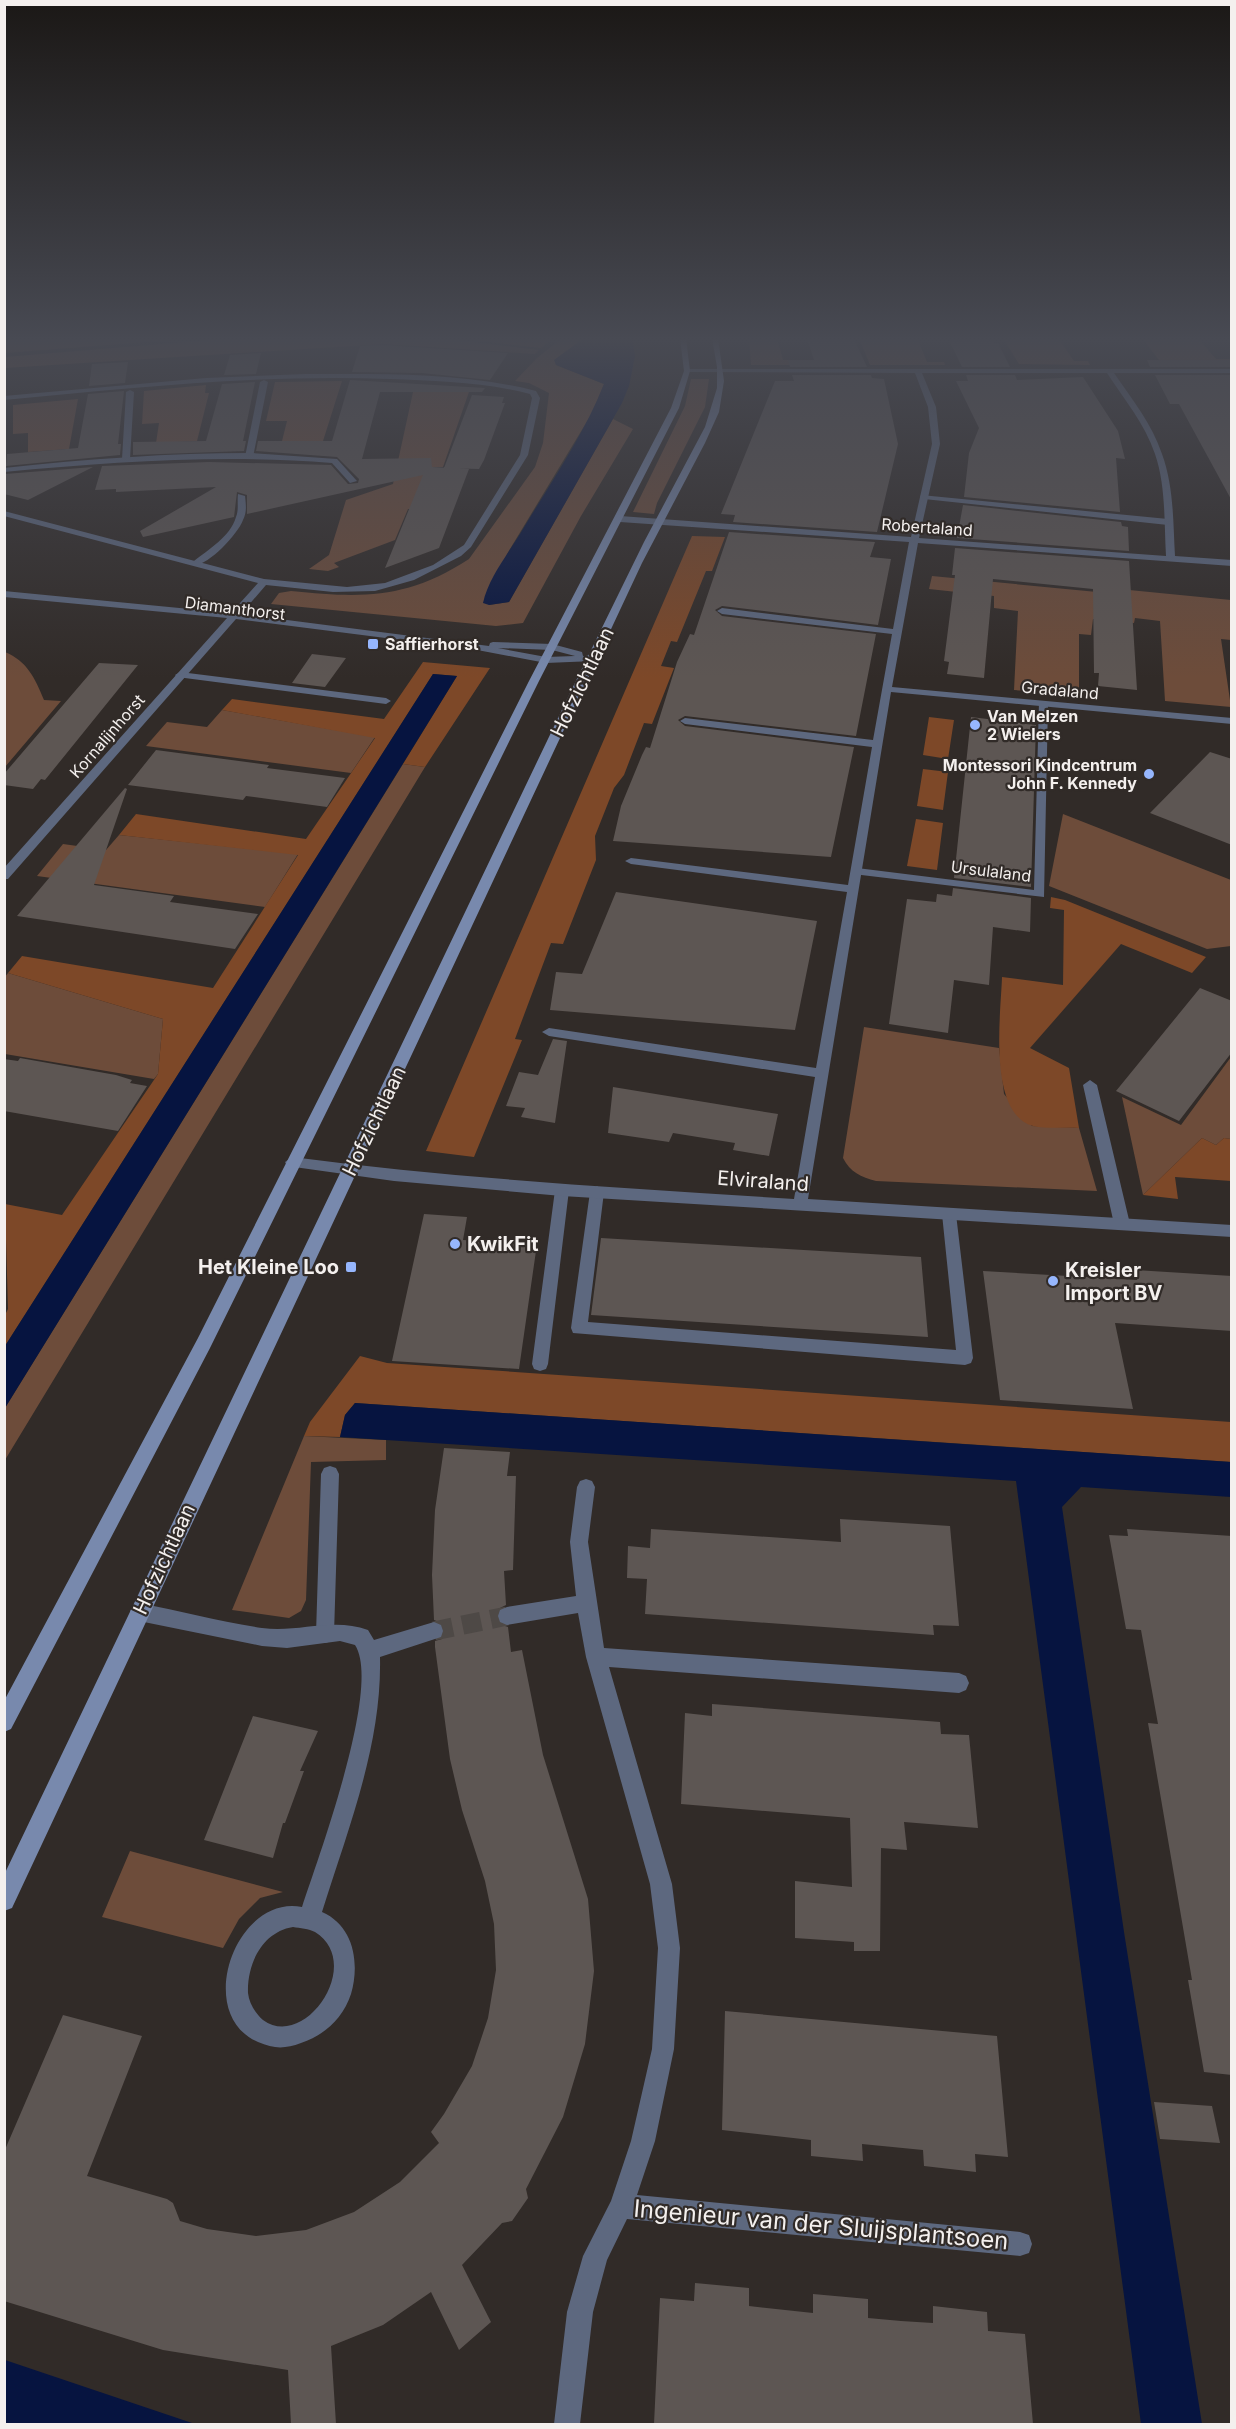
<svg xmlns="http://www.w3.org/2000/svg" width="1236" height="2429" font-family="Inter,sans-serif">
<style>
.green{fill:#6d4c3a}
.forest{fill:#7d4828}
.water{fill:#061440}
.building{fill:#5d5653}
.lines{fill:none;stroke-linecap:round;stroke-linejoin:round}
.street-tunnel{stroke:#4e4946;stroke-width:19;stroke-dasharray:19 10;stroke-linecap:butt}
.lane{fill:#5d687f;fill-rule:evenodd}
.street{fill:#5d687f;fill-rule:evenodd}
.secondary{fill:#7889ad;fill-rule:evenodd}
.poi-dot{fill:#96b6fd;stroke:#312b28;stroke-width:2}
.labels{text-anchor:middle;stroke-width:4.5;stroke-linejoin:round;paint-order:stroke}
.far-street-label{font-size:16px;fill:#f4f0ee;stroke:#312b28}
.far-poi-label{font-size:16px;font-weight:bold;fill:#f4f0ee;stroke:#312b28;text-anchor:start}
.street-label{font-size:20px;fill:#f4f0ee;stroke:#312b28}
.poi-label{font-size:20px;font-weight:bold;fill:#f4f0ee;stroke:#312b28;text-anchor:start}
.near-street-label{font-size:24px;fill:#f4f0ee;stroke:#312b28}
</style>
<rect width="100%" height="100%" fill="#312b28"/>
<path class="green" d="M5,338H197L5,353Z
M234,338H440L539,350L535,354L384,344L5,368V357Z
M562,338H584L555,360L556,365L604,384L592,413L507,554L489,605L509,602L613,419L633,429L581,516L523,623L496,626L271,604L279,593L291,591C361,598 406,600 469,559L535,467L543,443L549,393L529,383L515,381L537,358Z
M749,338H777L783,360H798L799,365H751Z
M859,338H917L927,362H944L945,365H870Z
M1003,338H1058L1074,361H1088L1090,365L1019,364Z
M1142,338H1198L1216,359H1231V365L1162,364Z
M691,379H709L705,407L657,503L654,514L633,512L685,406Z
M342,381L323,441H282L287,421H266L275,382Z
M206,385L205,393H209L197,441L156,443L159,423L142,424L144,391Z
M470,389L443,467H431L414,509H408L395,540L334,563L339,567L328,571L309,569L329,555L346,500L393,484L413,392Z
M78,399L69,449L28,452V433L13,434V405Z
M932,576L1118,594L1119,589L1231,600V640L1221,639L1231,707L1165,701L1160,621L1135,618L1134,623L1093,619L1091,635L1079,634V695L1014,690L1018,611L994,608V596L929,589Z
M5,652C27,661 35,678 44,700L61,701L5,767Z
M222,710L375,737L351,773L146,746L167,722L207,727Z
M403,764L425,767L5,1460V1408Z
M1063,814L1231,880V946L1207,949L1049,886Z
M119,835L298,854L265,907L37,876L63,844L106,850Z
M8,973L163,1019L158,1074L154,1079L5,1054L4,978Z
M864,1027L999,1048L1004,1094L1032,1126L1079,1128L1097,1191L876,1181C861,1177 850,1172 843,1158Z
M1231,1057V1139L1224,1138L1216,1145L1202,1138L1143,1195L1122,1097L1181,1125Z
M304,1436L386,1440V1460L311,1462L306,1600L301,1611L289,1618L232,1610Z
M130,1851L283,1892L260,1898L239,1919L223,1948L102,1917Z"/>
<path class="forest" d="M454,338H553L541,348Z
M692,536L725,537L712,571H706L677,642L671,641L661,666L674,668L652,724L644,723L624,775L614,788L595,836L596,860L563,944L551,943L515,1039L522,1040L474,1157L426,1151Z
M423,662L490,668L425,767L403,764L457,676L433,674L5,1346V1315L8,1309L5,1204L62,1215L158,1074L163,1019L8,973L22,956L213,988L298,855L119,835L136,814L306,839L375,738L222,710L232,699L384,719Z
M929,717L954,720L948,759L923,755Z
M923,769L948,772L943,810L917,806Z
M916,819L943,823L937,870L907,866Z
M1051,897L1065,900L1206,957L1192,973L1121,944L1030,1048L1069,1068L1079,1128C1065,1127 1046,1129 1033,1126C987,1113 1001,1013 1002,977L1063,985L1064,910L1050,908Z
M1202,1138L1216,1145L1224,1138L1231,1139V1181L1175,1177L1178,1199L1143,1195Z
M360,1356L387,1363L1231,1422L1232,1462L355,1403L345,1415L340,1437L304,1436L310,1422Z"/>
<path class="water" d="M584,338H632L635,356L629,386L622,403L509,602L489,605L483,603C488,579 507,555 520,534C549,485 583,437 604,384L556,365L554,360Z
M433,674L457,676L5,1408V1346Z
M355,1403L1231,1462V1497L1081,1487L1062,1507L1124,1932L1202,2424H1141L1016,1481L340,1437L345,1415Z
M4,2360H5L195,2424H5Z"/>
<path class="building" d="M807,338H850L855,341L867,367H790L788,360H814Z
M948,338H991L994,343H998L1010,367H962Z
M383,345L428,348L508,353L490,380L422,373L352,372L360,346Z
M261,353L256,374L224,375L230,355Z
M1147,360H1232V367H1150Z
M128,362L125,383L89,386L92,364Z
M792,375H871L872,378L884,379L898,444L877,532L733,522L735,515L721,514L775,381H794Z
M966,375H1015L1017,380L1083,377L1118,431L1125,459L1116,458L1120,512L964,497L969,453L979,428L956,381H968Z
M1155,375H1232V501L1179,404H1170Z
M350,380L485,388L482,392H380L362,459L431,458L432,467L469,469L439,548L385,568L423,475L247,514V495L237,492L234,517L143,537L140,531L216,487L116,492V489L95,490L102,466L209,462L331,465L348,484L358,483L359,479L337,457L256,451L258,441H332Z
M255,382L243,441H246L244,451L133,455V442L206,441L222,384Z
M124,391L118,444H121L120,455L6,466L7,454L78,448L88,394Z
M472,395L504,397L502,403H505L484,460L479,469L444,468Z
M93,467L28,500L4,494L5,474Z
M963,505L1121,522L1122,526L1128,527L1129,551L957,538Z
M729,532L875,542L870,557L891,559L878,625L722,606L715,610L722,616L876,634L856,736L685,716L678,720L685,726L854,747L831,857L613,841L621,806L642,755L646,747L650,748L677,662L690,634L694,635Z
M955,548L1129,561L1137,690L1098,686L1099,673H1094L1093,589L993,579L984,678L947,674L949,662L944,661L955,575H952Z
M312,654L346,658L325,687L292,683Z
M99,663L138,665L45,780L41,779L33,789L4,785V774Z
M971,717L1036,725L1031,887L954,878Z
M156,750L269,765L267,768L345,778L327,807L246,796L243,800L128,785Z
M1210,752L1232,759V845L1150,813Z
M125,788L127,789L94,885L174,896L170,902L258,914L235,949L17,916Z
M953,888L1031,898L1030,932L993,927L989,985L954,980L948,1033L889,1024L907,899L936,902L937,894L952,896Z
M616,892L817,921L795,1030L550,1010L556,972L582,974Z
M1200,988L1232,1001V1052L1179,1121L1116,1091Z
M553,1039L567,1041L555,1123L521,1117L525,1108L506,1106L519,1072L538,1075Z
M20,1058L116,1075L132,1080L130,1083L147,1086L118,1131L4,1111V1059L18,1061Z
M613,1087L778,1114L769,1156L733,1150L735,1143L673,1133L669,1142L608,1133Z
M424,1214L467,1217L463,1240L537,1244L519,1369L392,1361Z
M601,1238L921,1257L928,1337L591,1315Z
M1135,1270L1232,1276V1331L1115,1323L1133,1409L1000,1400L983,1271L1137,1280Z
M444,1448L510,1452L507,1476H516L513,1570L504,1571L506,1605L498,1609L496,1617L499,1624L508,1627L511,1652L522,1650L543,1755L588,1899L594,1971L585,2044L563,2117L526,2189L528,2198L512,2221L502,2223L462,2265L491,2322L459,2350L431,2292L383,2325L331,2346L336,2424H291L288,2370L163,2350L4,2301V2152L63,2015L142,2036L87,2176L167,2199L173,2203L180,2221L207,2229L256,2236L306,2230L354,2212L400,2182L439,2143L431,2132L444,2114L472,2066L488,2018L496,1970L494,1924L485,1881L462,1810L450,1759L435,1647V1641L442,1639L445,1632L442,1623L434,1620L432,1575L435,1510Z
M840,1519L950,1526L959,1626L933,1625L934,1635L645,1614L647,1579L627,1578L628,1546L650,1548L651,1529L841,1542Z
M1127,1529L1232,1536V2075L1204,2072L1188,1980H1192L1148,1723L1158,1724L1141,1630L1126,1629L1109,1535L1128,1536Z
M712,1704L940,1722L941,1734L969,1735L978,1828L904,1822L907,1850L881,1848L880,1951H854V1942L795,1938V1881L852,1887L850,1818L681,1804L685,1713L712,1716Z
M253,1716L318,1731L300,1771H304L285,1823H283L273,1858L204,1840Z
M725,2011L997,2036L1008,2157L975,2154L976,2172L924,2166L923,2150L862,2144L863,2161L811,2156V2140L722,2130Z
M1154,2102L1212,2106L1220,2143L1160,2139Z
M695,2283L749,2288V2306L813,2313V2294L868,2299V2318L901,2321L933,2323V2306L987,2312L988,2331L1025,2334L1033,2424H654L660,2298L694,2301Z"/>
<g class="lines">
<path class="street-tunnel" d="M434,1631L507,1616"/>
<path class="lane" d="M264,380L268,382L253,457L249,459L245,457L260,382Z
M130,390L134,392L130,459L126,461L122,459L126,392Z
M238,494L245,496C246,505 247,512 243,520C238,534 208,566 194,565V561C209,549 230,537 236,517C239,510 237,502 238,494Z
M921,495L1168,519L1172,522L1168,525L924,499L920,497Z
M180,672L386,698L391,701L386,704L177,677L175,675Z
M1039,702L1048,704L1044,897L853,874L851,872L857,868L1034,890Z
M1090,1080L1097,1085L1130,1224L1127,1228H1117L1114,1224L1083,1085Z
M562,1184L569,1190L548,1364L546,1369L540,1371L534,1369L532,1364L555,1190Z
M597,1186L604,1192L588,1322L956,1350L942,1214L944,1210H954L956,1214L973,1358L971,1363L965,1365L573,1333L571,1328L590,1192Z
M330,1466L336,1468L339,1474L334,1634L332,1641L325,1643L318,1641L316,1634L321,1474L324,1468Z"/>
<path class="street" d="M687,369H1232V373H1114C1132,399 1152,424 1162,454C1174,487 1173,522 1175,556L1232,560V566L918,543L892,687L1232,718V724L891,692L808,1199L1232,1225V1237L562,1196L394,1181L287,1166L285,1162L292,1157C459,1179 626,1188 794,1199L815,1077L549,1036L542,1032L549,1028L816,1068L847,892L631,864L625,861L631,858L848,885L872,747L685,724L680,721L685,718L873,740L892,634L722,614L717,611L722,608L893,629L909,542L620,522L616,519L620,516L911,537L932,444L928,407L915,373L685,372ZM922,373H1107C1124,399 1145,424 1155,454C1166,486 1164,522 1166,556L919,538L940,444L936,407Z
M306,374C382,374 462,372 536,391L540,398L528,455L471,547L461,556L414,580L375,591L333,592L266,585L241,614L489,646L490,643L493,642L552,644L582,652L583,656L594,655L599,658L594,661L546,663L472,649L236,619L8,879H4V868L227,618L4,597V591L231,613L258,583L4,516V511L264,579L347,587L385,583L433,565L464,545L520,455L532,398L530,394C485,382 437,381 390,379C261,374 133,388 4,400V396L206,378ZM498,648L552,650L575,656L546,657Z
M252,453L337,459L357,481L350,483L332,463C222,454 114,462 4,472V468C87,459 169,453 252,453Z
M586,1479L592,1481L595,1487L588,1542L604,1648L959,1673L966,1676L969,1683L966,1690L959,1693L609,1667L672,1884L680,1948L674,2049L655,2141L637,2195L1020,2232L1029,2235L1032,2244L1029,2253L1020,2256L627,2219L607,2260L593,2312L580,2424H554L567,2312L583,2256L611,2201L631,2141L652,2049L658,1948L650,1884L586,1657L578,1613L507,1625L500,1622L498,1616L500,1610L507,1607L576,1596L570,1542L577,1487L580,1481Z
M139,1603C180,1611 221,1622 262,1628C298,1633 333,1617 368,1630L374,1640L434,1622L441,1625L443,1631L441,1637L380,1657C382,1745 348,1829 322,1912C354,1926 360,1963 351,1994C343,2018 325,2035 301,2043C285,2049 274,2049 258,2042C193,2014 236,1894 302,1907C318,1858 382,1686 355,1645L340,1641L287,1648L262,1646L139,1621L132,1618L130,1612L132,1606ZM293,1927C300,1928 309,1929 315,1932C365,1963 305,2051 263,2020C255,2013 249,2003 248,1993C247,1964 262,1932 293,1927Z"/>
<path class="secondary" d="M680,338H686L690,371L679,408L539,681L210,1348L11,1729L4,1732V1701L198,1338L529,681L671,408L684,371Z
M712,338H718L724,381L719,412L705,443L642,563L12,1908L4,1911V1875L570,693L644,542L705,427L717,388V367Z"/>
</g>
<linearGradient id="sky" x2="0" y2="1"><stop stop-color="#1b1816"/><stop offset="0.5" stop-color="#484a53"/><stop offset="1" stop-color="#484a53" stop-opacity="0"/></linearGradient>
<rect width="1236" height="678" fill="url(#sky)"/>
<g class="poi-dot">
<rect x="367" y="638" width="12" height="12" rx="3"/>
<circle cx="975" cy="725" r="6"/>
<circle cx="1149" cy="774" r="6"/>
<circle cx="455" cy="1244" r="6"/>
<rect x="345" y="1261" width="12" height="12" rx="3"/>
<circle cx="1053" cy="1281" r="6"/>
</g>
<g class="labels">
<g class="far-street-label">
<text transform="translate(927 527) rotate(4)" y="6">Robertaland</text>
<text transform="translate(235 608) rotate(7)" y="6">Diamanthorst</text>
<text transform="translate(1060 690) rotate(5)" y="6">Gradaland</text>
<text transform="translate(107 736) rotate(-49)" y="6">Kornalijnhorst</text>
<text transform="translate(991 871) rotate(7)" y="6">Ursulaland</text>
</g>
<g class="far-poi-label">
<text x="385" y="650">Saffierhorst</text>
<text x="987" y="722">Van Melzen<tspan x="987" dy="18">2 Wielers</tspan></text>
<text x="1137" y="771" text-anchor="end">Montessori Kindcentrum<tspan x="1137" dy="18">John F. Kennedy</tspan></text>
</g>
<g class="street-label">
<text transform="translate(582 682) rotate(-64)" y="7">Hofzichtlaan</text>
<text transform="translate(374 1121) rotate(-64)" y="7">Hofzichtlaan</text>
<text transform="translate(763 1181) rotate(4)" y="7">Elviraland</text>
<text transform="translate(164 1559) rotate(-65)" y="7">Hofzichtlaan</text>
</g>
<g class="poi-label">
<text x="467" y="1251">KwikFit</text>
<text x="339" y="1274" text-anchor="end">Het Kleine Loo</text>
<text x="1065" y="1277">Kreisler<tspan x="1065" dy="23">Import BV</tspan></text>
</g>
<g class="near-street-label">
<text transform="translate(821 2225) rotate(5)" y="8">Ingenieur van der Sluijsplantsoen</text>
</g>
</g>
<rect width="1236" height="2429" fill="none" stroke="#f4f0ee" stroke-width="12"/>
</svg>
